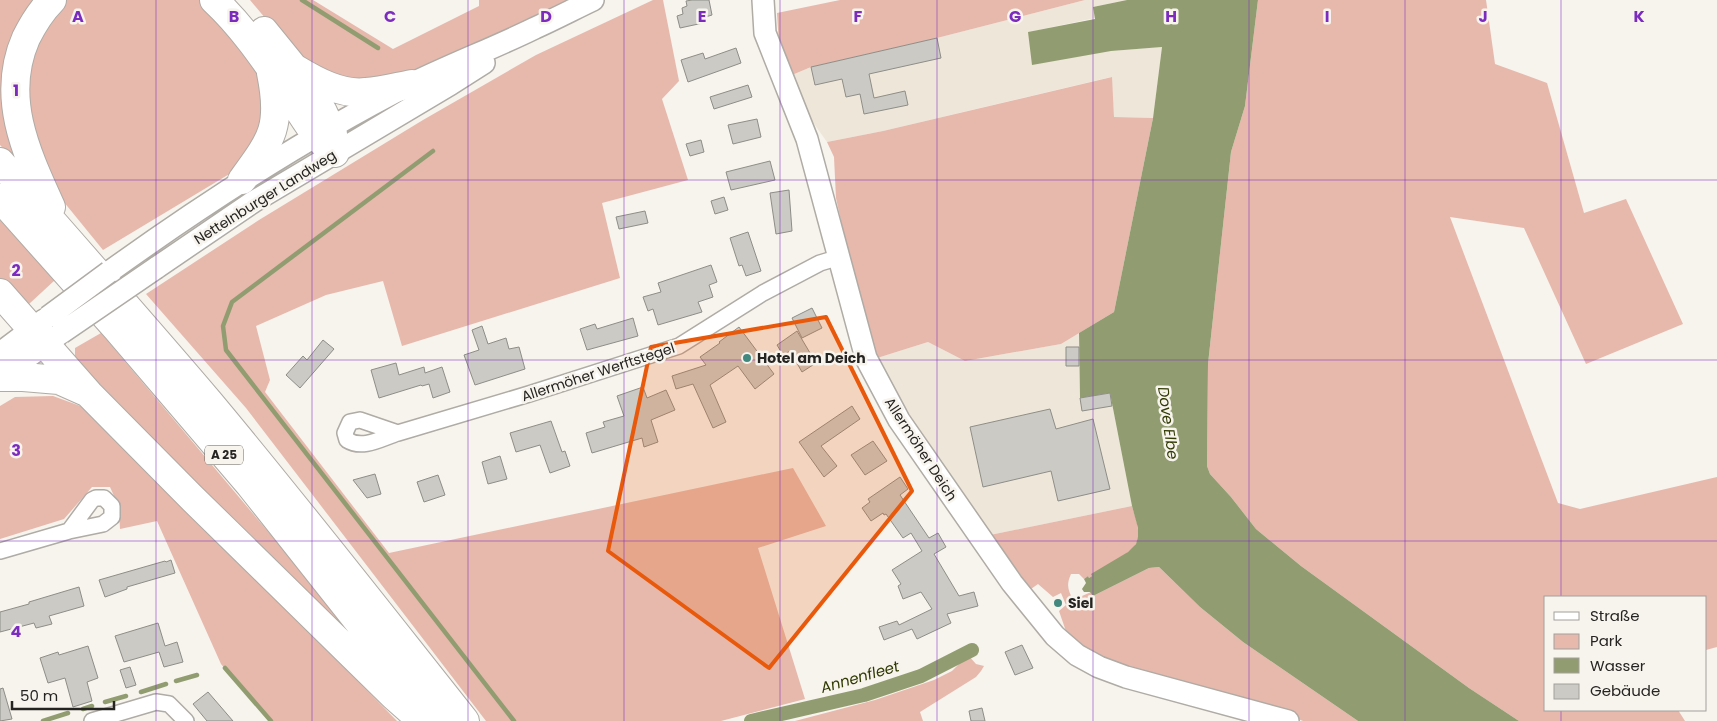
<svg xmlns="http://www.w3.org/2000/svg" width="1717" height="721" font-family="Poppins,sans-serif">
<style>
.built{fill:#eee6d9}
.green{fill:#e6b9ac}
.water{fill:#919d70}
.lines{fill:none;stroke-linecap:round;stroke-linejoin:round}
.stream{stroke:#919d70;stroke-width:4.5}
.canal{stroke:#919d70;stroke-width:14}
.building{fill:#cbcac4;stroke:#8e8d87}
.street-casing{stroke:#afaba5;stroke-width:18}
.secondary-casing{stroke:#afaba5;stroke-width:24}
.highway-casing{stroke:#afaba5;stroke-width:30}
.street{stroke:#fff;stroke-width:15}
.secondary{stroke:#fff;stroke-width:21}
.highway{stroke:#fff;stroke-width:28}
.secondary-bridge-casing{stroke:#afaba5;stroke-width:24;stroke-linecap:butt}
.secondary-bridge{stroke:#fff;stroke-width:21}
.marked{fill:#e8590c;fill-opacity:0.2;stroke:#e8590c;stroke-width:4;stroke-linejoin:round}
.grid{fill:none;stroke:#7b2cbf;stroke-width:1;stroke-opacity:0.55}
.poi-dot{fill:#42887e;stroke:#f7f3ed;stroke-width:2}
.labels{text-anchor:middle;stroke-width:5;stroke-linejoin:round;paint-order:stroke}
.shield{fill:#f7f3ed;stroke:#65625f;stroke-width:1}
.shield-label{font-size:12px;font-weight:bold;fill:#262422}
.street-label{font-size:14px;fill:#262422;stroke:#f7f3ed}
.poi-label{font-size:14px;font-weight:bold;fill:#262422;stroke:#f7f3ed;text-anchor:start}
.water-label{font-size:15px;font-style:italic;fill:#303a02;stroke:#f7f3ed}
.grid-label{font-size:16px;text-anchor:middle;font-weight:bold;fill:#7b2cbf;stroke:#f7f3ed;stroke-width:5;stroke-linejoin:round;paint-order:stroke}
</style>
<rect width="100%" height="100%" fill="#f7f3ed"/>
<path class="built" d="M1085,0H1127L1093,7L1095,18L1029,32L1111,51L1162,47L1153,118L1114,117L1111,77L883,131L827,142L810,118L792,75L811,67L937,38Z
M1079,333L1080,398L1110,393L1132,506L990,535L905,416L874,359L928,342L965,361L1061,344Z"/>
<path class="green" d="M0,0H42L27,19V174L0,145Z
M62,0H202L259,58L269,115L246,164L103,250L59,196L26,132L29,45Z
M250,0H313L393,49L479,6V0H574L413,70L385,80L355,84L303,63Z
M653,0H663L679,81L662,99L688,180L602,203L620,278L402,346L383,281L326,295L256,326L270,380L265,392L389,553L793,468L826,526L758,548L805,699L721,721H486L246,408L146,294L259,220L423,120L536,55Z
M840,0H1085L937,38L811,67L792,75L779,45L777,13Z
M1258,0H1486L1495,64L1547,83L1584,213L1626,199L1683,324L1586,364L1524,228L1450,217L1558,503L1580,509L1717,477V647L1706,650V597H1546V710H1678L1685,721H1519L1469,688L1301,566L1256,529L1231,497L1210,474L1207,466L1208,364L1231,152L1245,106Z
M1112,77L1114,117L1153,118L1114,312L1061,344L965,361L928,342L874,359L860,308L836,198L834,157L827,142L883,131Z
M0,220L55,280L29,304L13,295L0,279Z
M101,333L387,673L75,364V348Z
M53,396L83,407L183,503L397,721H269L221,664L157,521L120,529L119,507L110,487H92L64,519L0,539V406L15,397Z
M1132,506C1135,517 1142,532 1136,544C1131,553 1099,572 1089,578L1088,576L1084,579L1079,574H1071C1066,585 1068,590 1073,600L1091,592L1093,596L1149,568L1159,567L1200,607L1243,642L1358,721H1303L1291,716L1101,657L1069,640L1059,611L1066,605L1061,593L1053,597L1038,584L1031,589L1024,584L990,535Z
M968,655L976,664L984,666L981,671L976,677L920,712L923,721H795L875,700L934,680L952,671Z"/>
<path class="water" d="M1127,0H1258L1245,106L1231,152L1208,364L1207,466L1210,474L1231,497L1256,529L1301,566L1469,688L1519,721H1358L1243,642L1200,607L1159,567L1149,568L1093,596L1090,592H1084L1082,589L1086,583L1084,579L1088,576L1089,578L1092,576L1091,574L1128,552L1136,544L1138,537V528L1132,506L1110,393L1080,398L1079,333L1114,312L1153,118L1162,47L1111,51L1032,65L1028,32L1095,19L1093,7Z"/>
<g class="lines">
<path class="stream" d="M302,0L378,48
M433,151L232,302L223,326L226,350L514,721
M225,668L271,721
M176,681L197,675
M141,692L166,684
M105,702L126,696
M83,709L92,706
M43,721L68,713"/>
<path class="canal" d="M751,721L864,695L921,676L972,650"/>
</g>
<path class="building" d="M692,0H709L712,15L702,18L703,23L680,28L677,16L683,14L682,8L687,6L686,1Z
M937,38L941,58L869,74L874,98L905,91L908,105L864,114L860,94L846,97L842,79L815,85L811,67Z
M736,48L741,63L688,82L681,60L703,53L705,59Z
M748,85L752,97L714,109L710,97Z
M757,119L761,137L733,144L728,125Z
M701,140L704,152L690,156L686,144Z
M770,161L775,180L731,190L726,172Z
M789,190L792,231L776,234L770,193Z
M724,197L728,210L715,214L711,201Z
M645,211L648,223L619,229L616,217Z
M748,232L761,271L746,276L742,265L739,266L730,238Z
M711,265L717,282L709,285L713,297L698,302L702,312L658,325L653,309L648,311L643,297L661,292L658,283Z
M812,308L822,328L802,338L792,318Z
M633,318L638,336L587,350L580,329L595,324L597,329Z
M482,326L488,344L506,338L509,349L519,347L525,369L475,385L464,355L479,350L472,330Z
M739,327L774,374L755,389L738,366L710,385L726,422L713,428L693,384L676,389L672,376L706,365L700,357L720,343L719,342Z
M797,331L816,363L802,372L790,351L783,355L777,345Z
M323,340L334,349L300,388L286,375L303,356L307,360Z
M1066,347H1079V366H1066Z
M396,363L399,375L424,367L425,373L442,367L450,392L433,398L429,384L422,386L421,385L379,398L371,370Z
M643,387L647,398L666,390L675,410L651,420L658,442L644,447L642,438L592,453L586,433L605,427L603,422L624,416L617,396Z
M1110,393L1112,406L1082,411L1080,398Z
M852,406L860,419L821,446L837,466L824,477L799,442Z
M1050,409L1056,429L1093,419L1110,489L1058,501L1051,471L983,487L970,427Z
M551,421L562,452L565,451L570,466L550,473L540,445L516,452L510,433Z
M873,441L887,461L865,475L851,455Z
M500,456L507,479L488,484L482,462Z
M375,474L381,494L367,498L353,480Z
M438,475L445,495L424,502L417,482Z
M900,477L908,489L900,495L929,538L938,533L946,547L934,554L959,596L974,592L978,606L947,614L951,623L917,639L912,629L884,640L879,627L897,621L899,625L932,609L921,592L903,599L898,586L901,584L892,570L922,551L911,533L903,538L886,514L884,515L883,513L871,521L862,508L870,502L868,499Z
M171,560L175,573L127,587V589L105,597L99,580L165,561L166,562Z
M79,587L84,606L49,616L52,624L36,628L34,623L0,632V612L29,604V602Z
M158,623L165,646L177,642L183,662L164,667L159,652L124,662L115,636Z
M1022,645L1033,668L1015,675L1005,652Z
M88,646L98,678L87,682L92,701L73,707L65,678L48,683L40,658L58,652L59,655Z
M130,667L136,685L126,688L120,670Z
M3,688L12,719L0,721V689Z
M208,692L233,721H207L193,704Z
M982,708L985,721H971L969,711Z"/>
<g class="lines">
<g class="street-casing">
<path id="street" d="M398,433C382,438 363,450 347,440L345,433L350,422L360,420L398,433L529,394L679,346L763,293L820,263L840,257
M0,551L69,531L103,524L112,517V506L104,498H96L92,500L69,531
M92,721L156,702L169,704L186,721"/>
</g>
<g class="secondary-casing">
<path id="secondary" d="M763,0L765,33L807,139L866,358L899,420L1012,583L1055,636L1077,655L1099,667L1126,677L1288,721
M156,268L253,202L451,84L484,63
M109,272C205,203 305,138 411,84C452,64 494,48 535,28C555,19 574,9 593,0
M0,353L44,320
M0,377L57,336"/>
</g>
<g class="highway-casing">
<path id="highway" d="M214,0C243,27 265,60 288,93C301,113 315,139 335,153
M264,31L303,79L323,112L333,134
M296,69C316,81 341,95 366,92C381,91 396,87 412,84
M0,162C70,242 140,321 209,402C296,506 380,614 465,721
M242,180C272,139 282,127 271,73
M0,198L116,328L250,485L437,721
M51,207C26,152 0,97 26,38C33,24 41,11 52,0
M0,293L89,394L191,497L394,696L420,719
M0,377H23L59,380L86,392"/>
</g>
<use href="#street" class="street"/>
<use href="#secondary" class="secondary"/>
<use href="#highway" class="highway"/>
<g class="secondary-bridge-casing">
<path id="secondary-bridge" d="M48,317L109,272
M61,333L156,268"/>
</g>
<use href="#secondary-bridge" class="secondary-bridge"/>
</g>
<path class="marked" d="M826,317L912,491L769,668L608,551L651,347Z"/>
<path class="grid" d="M156,0V721M312,0V721M468,0V721M624,0V721M780,0V721M937,0V721M1093,0V721M1249,0V721M1405,0V721M1561,0V597M0,180H1717M0,360H1717M0,541H1717M1561,710V721"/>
<g class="poi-dot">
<circle cx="747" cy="358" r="5"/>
<circle cx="1058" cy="603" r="5"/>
</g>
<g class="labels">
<rect class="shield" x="205" y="445.5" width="38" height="19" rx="4"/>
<g class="shield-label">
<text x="224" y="459">A 25</text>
</g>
<g class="street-label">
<text transform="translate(265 197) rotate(-32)" y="5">Nettelnburger Landweg</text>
<text transform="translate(598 372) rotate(-18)" y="5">Allermöher Werftstegel</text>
<text transform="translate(921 449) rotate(57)" y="5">Allermöher Deich</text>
</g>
<g class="poi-label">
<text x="757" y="363">Hotel am Deich</text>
<text x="1068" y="608">Siel</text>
</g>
<g class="water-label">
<text transform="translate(1168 423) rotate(82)" y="5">Dove Elbe</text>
<text transform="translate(860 677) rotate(-16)" y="5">Annenfleet</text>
</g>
</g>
<g class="grid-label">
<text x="78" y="22">A</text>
<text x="234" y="22">B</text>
<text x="390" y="22">C</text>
<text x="546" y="22">D</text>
<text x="702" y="22">E</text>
<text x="858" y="22">F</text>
<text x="1015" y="22">G</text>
<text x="1171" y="22">H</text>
<text x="1327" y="22">I</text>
<text x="1483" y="22">J</text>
<text x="1639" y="22">K</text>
<text x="16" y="96">1</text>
<text x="16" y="276">2</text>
<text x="16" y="456">3</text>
<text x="16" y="637">4</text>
</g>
<rect x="1544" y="596" width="162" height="115" fill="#f7f3ed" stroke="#a3a09c"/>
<rect x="1554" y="612" width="25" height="8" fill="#ffffff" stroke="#a3a09c"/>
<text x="1590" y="621" font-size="15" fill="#262422">Straße</text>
<rect x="1554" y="634" width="25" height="15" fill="#e6b9ac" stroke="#a3a09c"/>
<text x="1590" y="646" font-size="15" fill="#262422">Park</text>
<rect x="1554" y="658" width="25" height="15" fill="#919d70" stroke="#a3a09c"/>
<text x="1590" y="671" font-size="15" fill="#262422">Wasser</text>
<rect x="1554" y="684" width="25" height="15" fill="#cbcac4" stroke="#a3a09c"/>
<text x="1590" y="696" font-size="15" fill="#262422">Gebäude</text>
<path d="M12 701v8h102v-8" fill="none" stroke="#262422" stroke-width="2.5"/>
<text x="20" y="701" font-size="15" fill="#262422" stroke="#f7f3ed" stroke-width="4" paint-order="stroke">50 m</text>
</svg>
